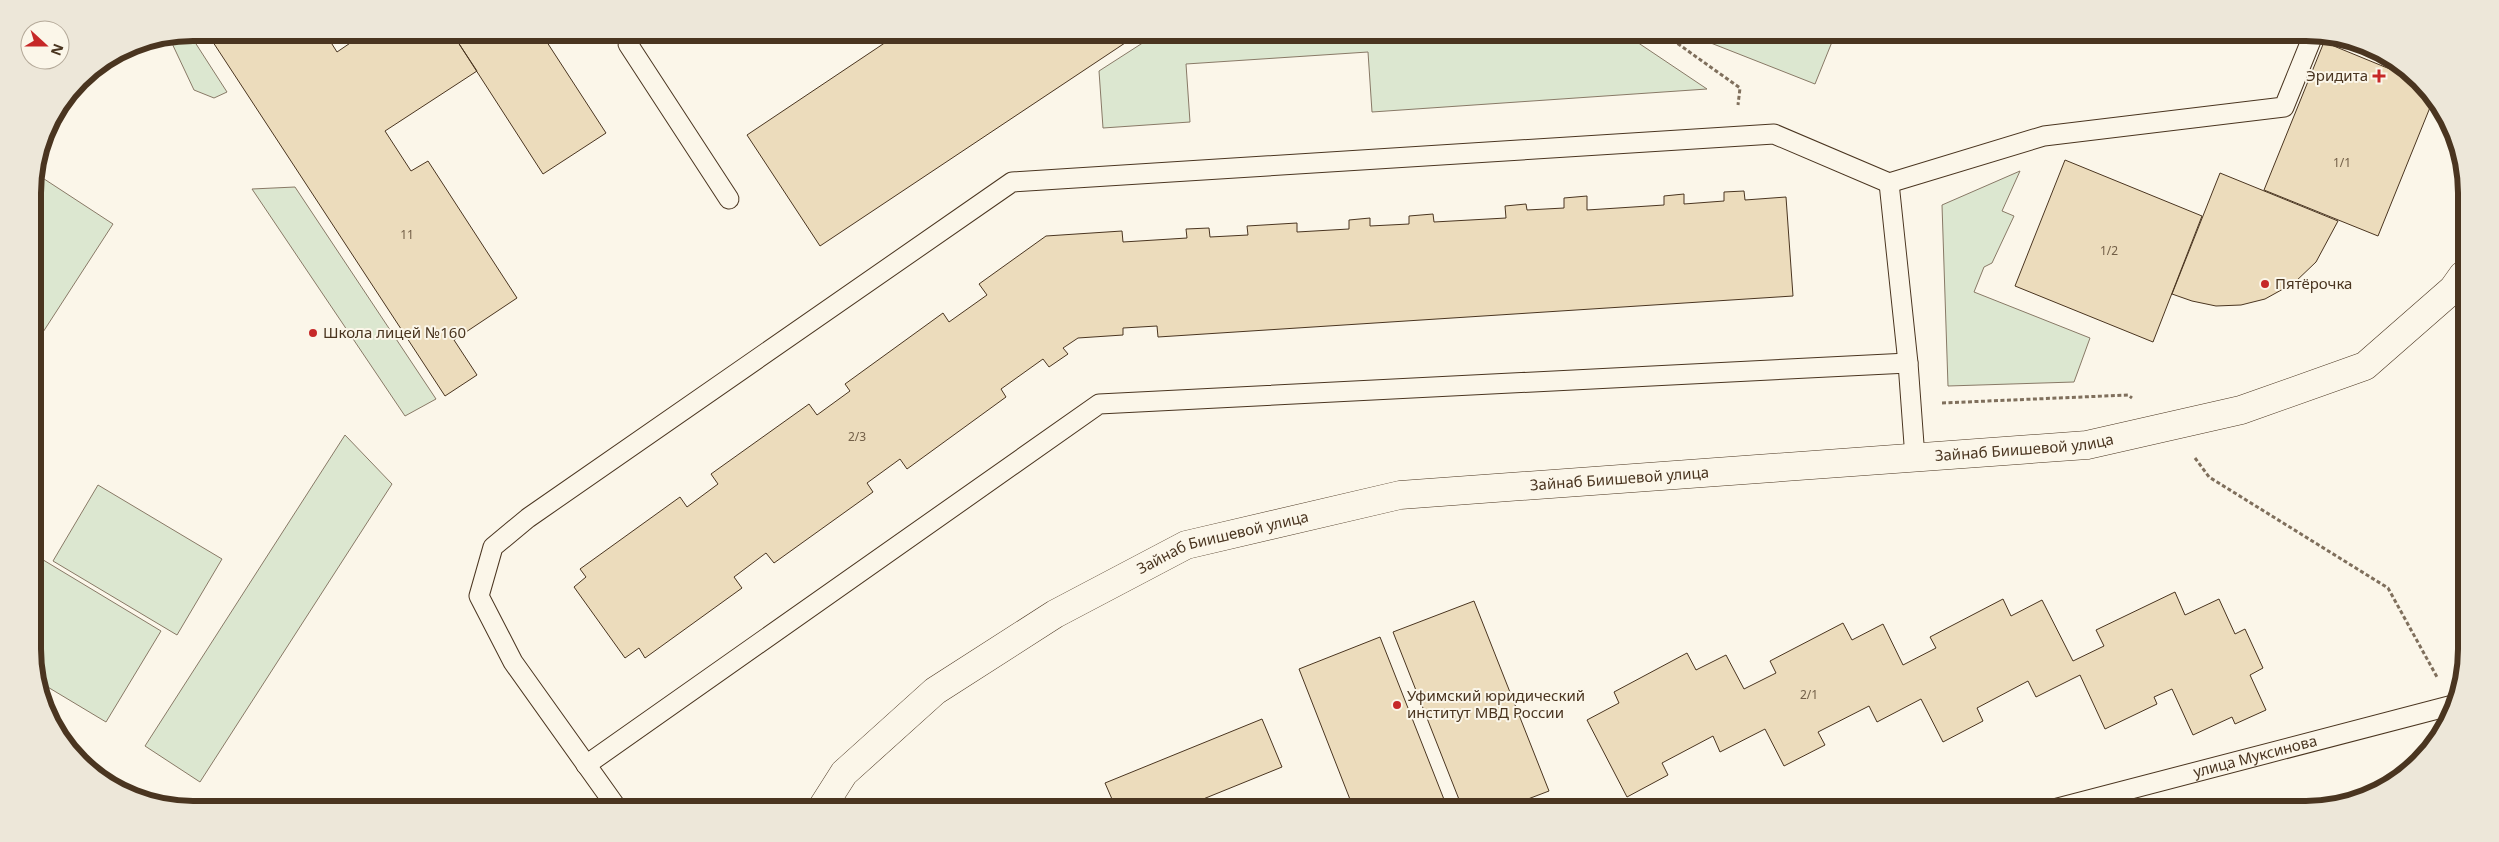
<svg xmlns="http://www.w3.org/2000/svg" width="2499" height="842" font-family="'Noto Sans',sans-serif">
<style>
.green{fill:#dce7d0;stroke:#887966}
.building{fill:#ecdcbc;stroke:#4a3520}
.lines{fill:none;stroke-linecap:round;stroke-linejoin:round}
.service-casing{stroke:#4a3520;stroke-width:21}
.minor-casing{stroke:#4a3520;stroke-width:29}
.path{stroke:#7f6f5c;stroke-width:3;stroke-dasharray:4 2.5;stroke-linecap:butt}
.service{stroke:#fbf6e9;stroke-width:19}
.minor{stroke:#fbf6e9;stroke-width:28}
.poi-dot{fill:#c62828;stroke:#fbf6e9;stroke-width:2}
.labels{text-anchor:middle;stroke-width:4;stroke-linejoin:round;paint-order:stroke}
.number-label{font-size:12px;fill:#725f47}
.poi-label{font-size:15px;fill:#4a3520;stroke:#fbf6e9;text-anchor:start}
.street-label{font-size:15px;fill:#4a3520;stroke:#fbf6e9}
.rim{fill:none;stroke:#4a3520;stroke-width:6}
</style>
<rect width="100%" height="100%" fill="#fbf6e9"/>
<path class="green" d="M189,33L227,92L214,98L194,90L169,37Z
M1155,35L1628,36L1707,89L1372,112L1368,52L1186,64L1190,122L1103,128L1099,71Z
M1693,36L1834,37L1815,84Z
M2020,171L2002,211L2014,216L1992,263L1984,267L1974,292L2090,338L2074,382L1948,386L1942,205Z
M35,173L113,224L34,346L33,183Z
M295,187L436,399L405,416L252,189Z
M345,435L392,484L200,782L145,746Z
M98,485L222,559L177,635L53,561Z
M35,555L161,631L106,722L36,680Z"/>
<path class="building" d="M207,33H325L337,52L365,33H452L477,71L385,131L411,171L428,161L517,298L454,340L477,375L445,396Z
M452,33H541L606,133L543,174Z
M898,34L1137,35L820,246L747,135Z
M2324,42L2419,81L2426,87L2433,100L2378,236L2264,190Z
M2065,160L2202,216L2153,342L2015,286Z
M2220,173L2338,221L2316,262L2294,283L2265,299L2241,305L2216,306L2192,301L2172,294Z
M1744,191L1745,200L1786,197L1793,296L1158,337L1157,326L1123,328V335L1078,338L1063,348L1068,354L1049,367L1043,359L1001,389L1006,397L907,469L900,459L867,483L873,492L774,563L766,553L734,577L742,588L645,658L639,648L625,658L574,587L586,577L580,569L680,497L687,507L718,484L711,474L809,404L817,415L850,391L845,384L943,313L949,322L987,295L979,284L1046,236L1122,231L1123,242L1187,238L1186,229L1209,228L1210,237L1248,235L1247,226L1297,223V232L1349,229V220L1370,218V226L1409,224V216L1433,214L1434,222L1506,218L1505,206L1526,204L1527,210L1564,208V198L1587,196V210L1664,205V196L1684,194V204L1724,201V192Z
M2175,592L2185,615L2219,599L2235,634L2245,629L2263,668L2250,675L2266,710L2235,724L2232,717L2193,735L2172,689L2154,697L2157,704L2105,729L2080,675L2036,697L2028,681L1977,708L1983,721L1943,742L1921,699L1877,722L1869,706L1818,732L1825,745L1784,766L1765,729L1720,752L1713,736L1662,763L1668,775L1627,797L1587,720L1619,703L1614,692L1687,653L1696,670L1726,655L1744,689L1776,673L1770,661L1843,623L1852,640L1883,624L1903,665L1936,648L1930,637L2003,599L2011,616L2042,600L2073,661L2104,646L2096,630Z
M1474,601L1549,791L1507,807H1462L1393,632Z
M1380,637L1447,807H1353L1299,669Z
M1262,719L1282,767L1186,806H1115L1105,783Z"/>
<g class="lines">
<g class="service-casing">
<g id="service">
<path d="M628,44L729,199"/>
<path d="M1889,183L1908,363L1915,458"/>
<path d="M586,765L1099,404L1908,363"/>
<path d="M615,805L513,662L479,596L493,547L528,518L1012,182L1774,134L1889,183L2044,136L2284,107L2312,38"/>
<path id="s1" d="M2054,809L2453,705L2454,707"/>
</g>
</g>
<g class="minor-casing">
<g id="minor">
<path id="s2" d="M823,806L844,773L935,691L1055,614L1186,545L1400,495L2087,445L2241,410L2365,366L2453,289L2463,275"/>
</g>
</g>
<path class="path" d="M1667,36L1740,88L1738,105
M1942,403L2128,395L2132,398
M2195,458L2209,477L2388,588L2437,677
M2458,675L2461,653"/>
<use href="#service" class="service"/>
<use href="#minor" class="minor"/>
</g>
<g class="poi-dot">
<path d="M2376.5 68.5h5v5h5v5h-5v5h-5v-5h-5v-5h5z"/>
<circle cx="2265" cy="284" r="5"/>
<circle cx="313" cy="333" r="5"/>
<circle cx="1397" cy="705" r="5"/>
</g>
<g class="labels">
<g class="number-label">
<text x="2342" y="167">1/1</text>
<text x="407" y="239">11</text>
<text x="2109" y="255">1/2</text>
<text x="857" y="441">2/3</text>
<text x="1809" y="699">2/1</text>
</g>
<g class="poi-label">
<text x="2368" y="81" text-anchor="end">Эридита</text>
<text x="2275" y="289">Пятёрочка</text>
<text x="323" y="338">Школа лицей №160</text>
<text x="1407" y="701">Уфимский юридический<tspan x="1407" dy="17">институт МВД России</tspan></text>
</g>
<g class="street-label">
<text dy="5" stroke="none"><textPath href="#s2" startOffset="1298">Зайнаб Биишевой улица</textPath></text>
<text dy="5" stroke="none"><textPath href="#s2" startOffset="892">Зайнаб Биишевой улица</textPath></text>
<text dy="5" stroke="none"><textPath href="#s2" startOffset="488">Зайнаб Биишевой улица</textPath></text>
<text dy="5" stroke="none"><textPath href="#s1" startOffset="208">улица Муксинова</textPath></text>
</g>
</g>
<path d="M0 0H2499V842H0ZM193 41H2306A152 152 0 0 1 2458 193V649A152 152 0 0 1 2306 801H193A152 152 0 0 1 41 649V193A152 152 0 0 1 193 41Z" fill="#ede7d9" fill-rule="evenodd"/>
<path class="rim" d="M193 41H2306A152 152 0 0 1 2458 193V649A152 152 0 0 1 2306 801H193A152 152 0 0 1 41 649V193A152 152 0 0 1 193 41Z"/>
<g transform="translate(45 45) rotate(111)"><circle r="24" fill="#fbf6e9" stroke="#b4a999"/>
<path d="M0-4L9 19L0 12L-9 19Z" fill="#c62828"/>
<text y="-8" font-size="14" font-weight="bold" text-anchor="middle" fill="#4a3520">N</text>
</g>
</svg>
